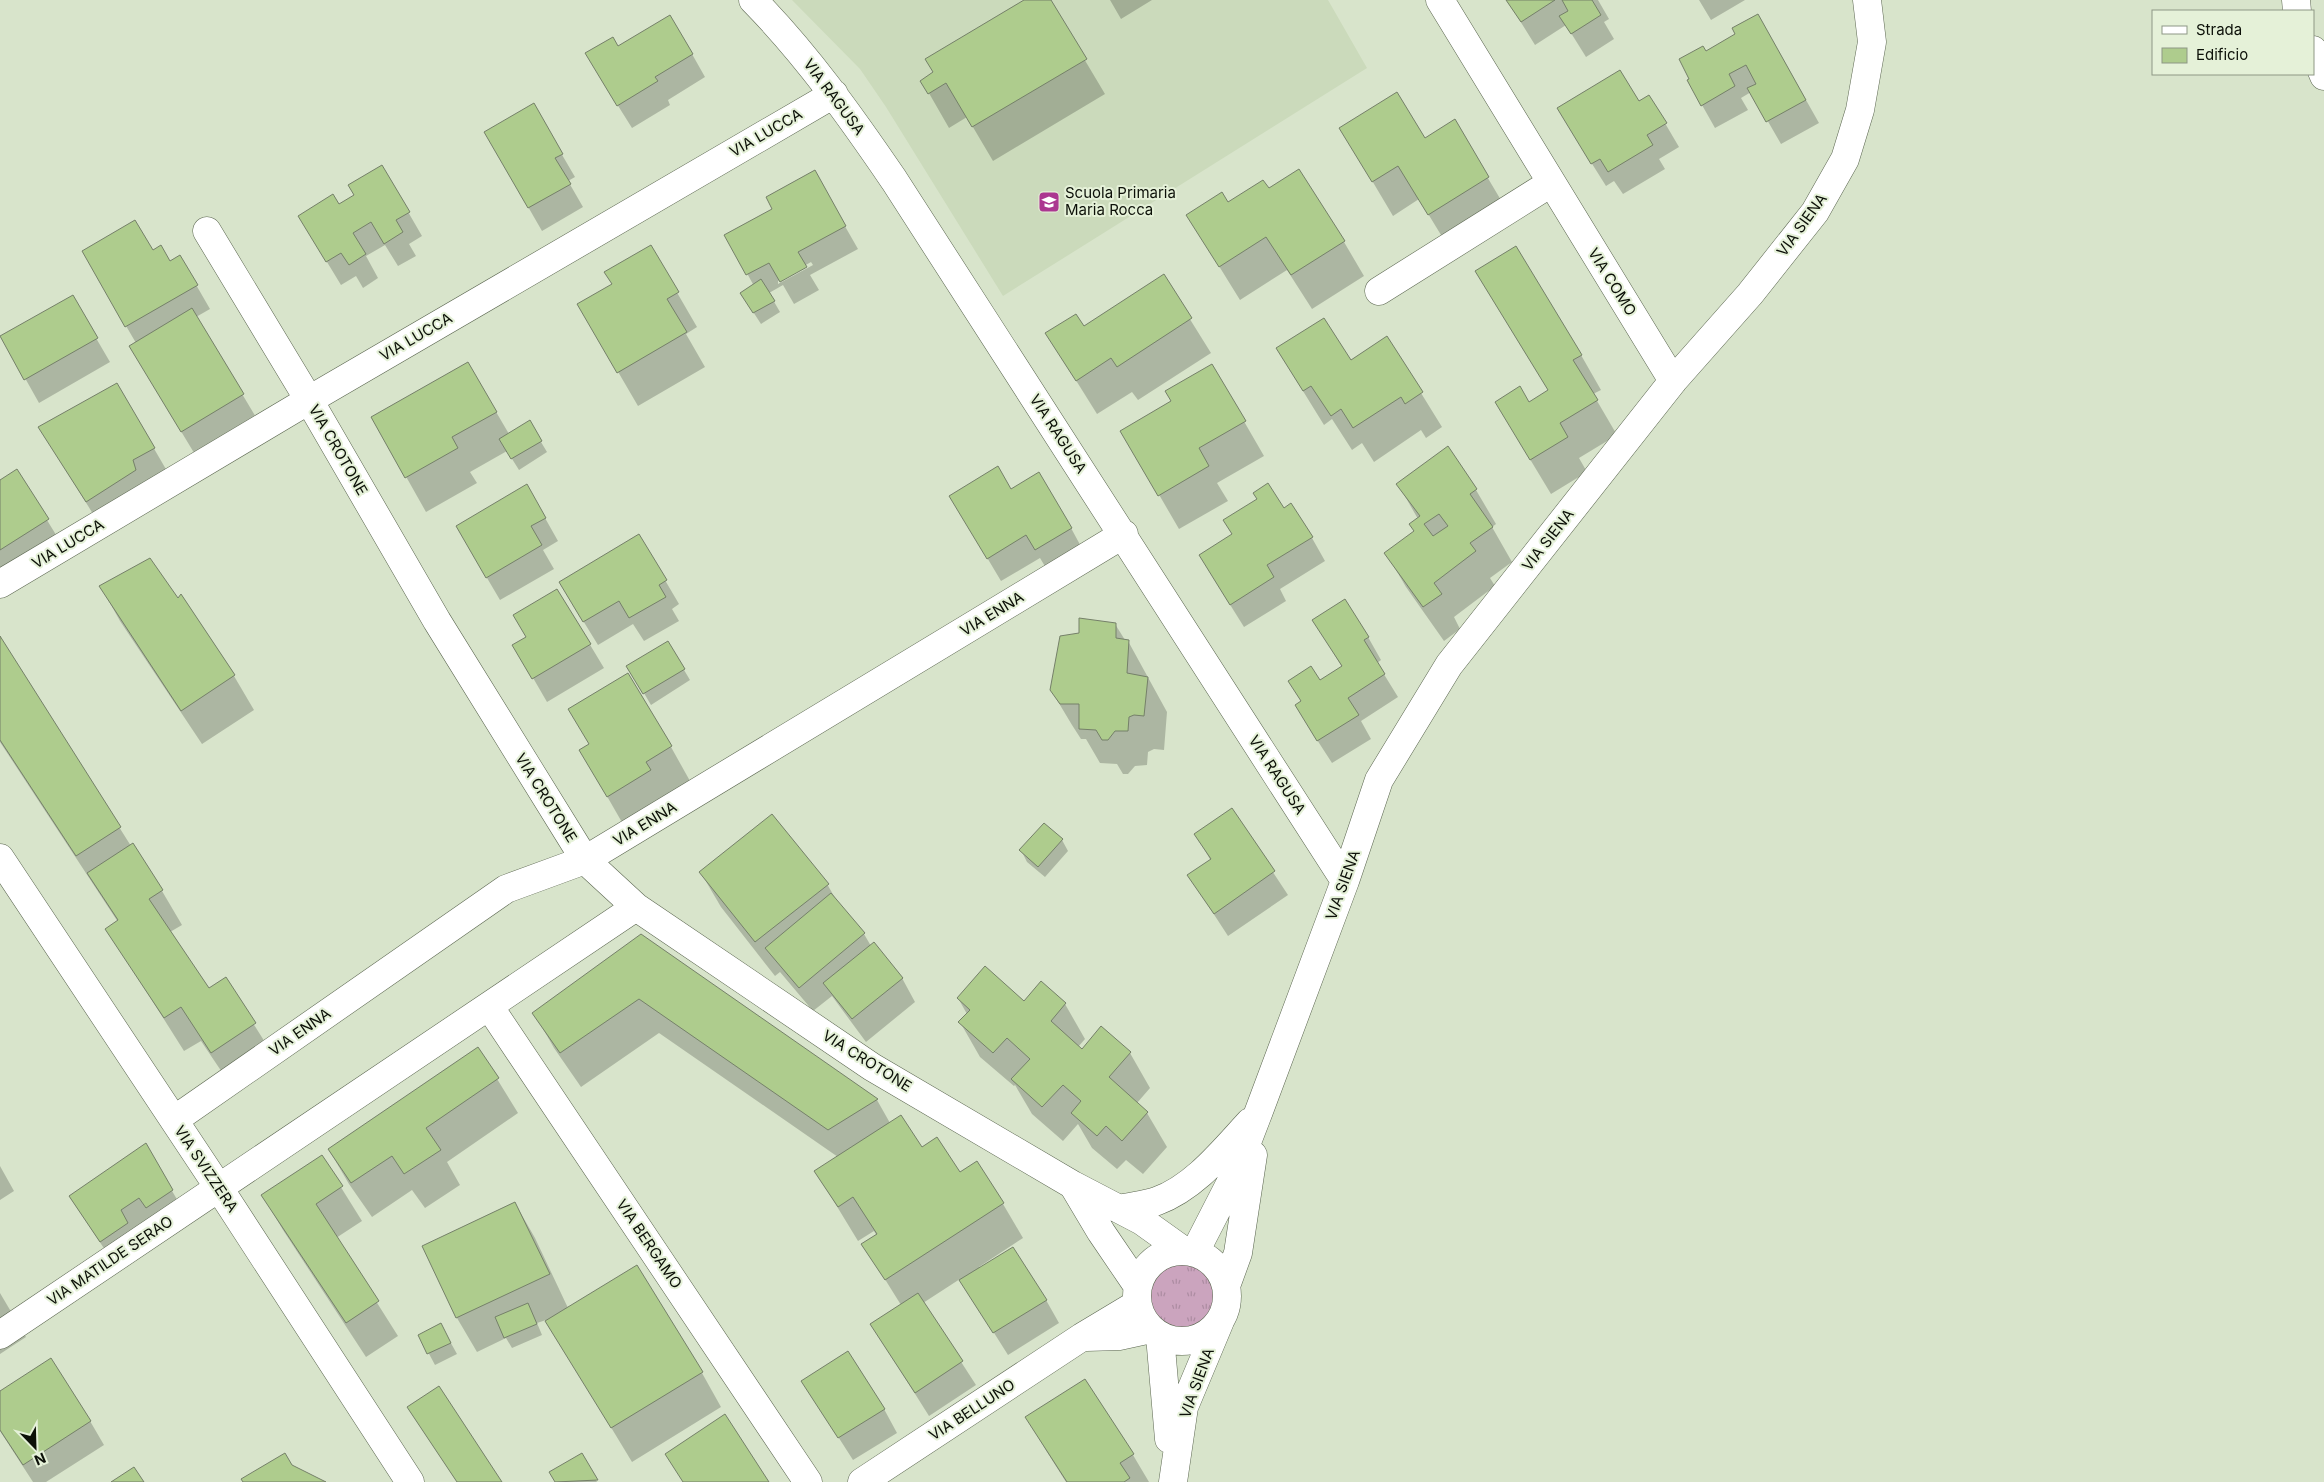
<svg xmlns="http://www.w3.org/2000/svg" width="2324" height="1482" font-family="Inter,sans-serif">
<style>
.built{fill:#cbdabb}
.grass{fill:url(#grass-tufts)}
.shadow{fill:#0003;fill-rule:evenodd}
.building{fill:#aecc8d;stroke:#758069;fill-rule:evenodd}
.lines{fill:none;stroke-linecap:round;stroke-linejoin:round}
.minor-casing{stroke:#5b6650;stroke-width:29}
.minor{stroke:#fff;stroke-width:28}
.labels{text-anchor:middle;stroke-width:4;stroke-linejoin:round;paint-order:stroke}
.street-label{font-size:15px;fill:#0c1008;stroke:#e5f1d8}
.poi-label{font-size:15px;fill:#0c1008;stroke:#e5f1d8;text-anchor:start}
</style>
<defs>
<pattern id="grass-tufts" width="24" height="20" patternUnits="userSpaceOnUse" patternTransform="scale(1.25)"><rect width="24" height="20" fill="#cba4be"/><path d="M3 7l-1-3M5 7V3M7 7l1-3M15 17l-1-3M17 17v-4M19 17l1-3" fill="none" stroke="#ad8ca2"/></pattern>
</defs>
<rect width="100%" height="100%" fill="#d8e4cb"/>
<path class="built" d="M792,0H1328L1367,68L1003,296L886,107L860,69Z"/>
<path class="grass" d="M1150 1296a32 32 0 1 1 64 0a32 32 0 1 1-64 0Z"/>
<path class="shadow" d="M1027,0H1049L1105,94L993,161L967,117L949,128L922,81Z
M1110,0H1152L1121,19Z
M1507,0H1598L1609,19L1604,22L1614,39L1586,57L1566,25L1535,45Z
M1699,0H1745L1711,20Z
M1758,15L1819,123L1781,144L1751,92L1741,98L1748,110L1715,128L1702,105L1706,52L1737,35Z
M618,48L692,54L705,77L668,100L670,105L632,128L600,77Z
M1649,96L1679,147L1659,159L1665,169L1623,194L1614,181L1606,186L1572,132Z
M533,105L575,177L568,181L583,207L542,231L485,132Z
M1454,121L1508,212L1449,248L1419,199L1393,216L1361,162L1424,139Z
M382,167L422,236L409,244L416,256L398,266L385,245L366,256L378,278L363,288L356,276L341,285L313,239L338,206L356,195Z
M814,172L858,249L810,275L819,290L794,304L783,285L769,293L780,312L761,324L748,304L754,286L726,235L774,209ZM811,262L813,265L778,284V281Z
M1268,190L1344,242L1364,276L1312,309L1287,270L1240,300L1188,216Z
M650,246L697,327L686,334L705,367L638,406L579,305L613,285Z
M152,251L170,262L180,257L210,309L196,317L263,429L202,466L150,380L136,343L83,252Z
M1476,271L1581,355L1601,390L1593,394L1617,435L1579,458L1587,472L1551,494L1516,436L1529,403L1549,391Z
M1163,276L1211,353L1138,400L1132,392L1097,414L1047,334L1083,327Z
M72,297L110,362L39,403L2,337Z
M1387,338L1442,427L1426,438L1421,430L1374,462L1362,443L1352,450L1332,419L1324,425L1277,349L1350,362Z
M468,364L509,434L529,422L547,452L519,470L507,451L470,472L477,483L426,512L373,418Z
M1212,366L1264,456L1217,483L1228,501L1179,529L1122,431L1172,401Z
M117,385L174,483L106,535L40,428Z
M1447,448L1476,490L1496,524L1492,527L1512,562L1490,578L1495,586L1454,617L1460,629L1444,641L1406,587L1386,553L1415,532L1418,519L1398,484Z
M17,471L61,543L0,570V481Z
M527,486L558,541L543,550L554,569L500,600L457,527Z
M1011,491L1071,528L1084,552L1049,573L1040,558L1001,581L964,519Z
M1283,510L1312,538L1325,561L1280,589L1286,601L1244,627L1214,579L1233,535Z
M639,536L679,604L672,609L679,621L644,641L633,624L598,645L574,606Z
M101,587L179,601L181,596L234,676L254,710L202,744L120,621Z
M557,590L604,668L547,702L514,645L527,638Z
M1115,624L1125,640L1128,641L1167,712L1164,750L1154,749L1148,752L1147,765L1135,766L1128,774H1123L1117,764L1100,763L1086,739H1081L1072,725L1051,690L1080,635Z
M1368,637L1381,660L1377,663L1398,697L1361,721L1371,739L1332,763L1310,729L1302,702L1320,682L1342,667L1328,644Z
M0,638L131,846L133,845L162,891L182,925L170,932L208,990L225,979L275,1058L232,1087L201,1041L184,1051L107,929L118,922L0,742Z
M668,643L690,680L651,705L628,666Z
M671,747L690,781L627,831L581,751Z
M1232,810L1288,895L1228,936L1189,876L1211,861L1196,835Z
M1062,840L1068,851L1045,877L1027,862L1021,850Z
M701,873L827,884L838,903L864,934L871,946L902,978L915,1002L866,1042L832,996L813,1011L780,972L775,976L721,907Z
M641,936L877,1100L890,1123L921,1149L1003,1204L1023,1238L979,1267L1046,1300L1059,1323L1008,1355L960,1279L923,1303L976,1385L929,1416L871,1324L901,1305L863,1244L877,1236L874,1231L858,1241L816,1172L838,1157L659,1033L581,1087L554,1048L534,1013Z
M1041,983L1065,1004L1085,1039L1078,1047L1082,1050L1101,1028L1130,1053L1150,1088L1137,1103L1147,1113L1167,1147L1143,1174L1126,1160L1117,1169L1092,1148L1078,1124L1063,1141L1032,1114L1015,1085L1014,1086L980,1057L960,1022L967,1014L958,998L1024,1003Z
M478,1048L518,1113L447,1162L460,1185L425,1208L412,1190L372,1217L349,1184L329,1150Z
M145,1145L185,1213L115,1265L70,1197Z
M322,1157L362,1221L336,1238L398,1336L366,1357L283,1230L263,1196Z
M0,1166L14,1191L0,1200Z
M515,1203L535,1238L568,1308L702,1373L721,1407L632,1462L546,1320L537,1323L542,1335L512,1348L506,1338L477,1352L457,1318L423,1247Z
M0,1293L26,1337L0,1354Z
M419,1335L447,1336L457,1354L435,1365Z
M1085,1380L1133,1455L1149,1482H1066L1047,1452L1027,1418Z
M803,1382L884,1409L897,1433L853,1460Z
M0,1392L90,1421L104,1445L46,1482H33L0,1431Z
M582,1455L597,1482H556L551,1473Z"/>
<path class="building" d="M1024,0H1051L1087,59L972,127L946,83L928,94L920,81L933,72L925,59Z
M1506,0H1555L1521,22Z
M1562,0H1592L1601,15L1571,34L1559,16L1568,11Z
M1758,14L1806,100L1766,122L1747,88L1756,84L1746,65L1729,74L1735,86L1701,106L1687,80L1689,79L1679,59L1703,46L1706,51L1735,34L1732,28Z
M670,15L693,54L655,77L658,81L617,106L585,53L613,37L618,46Z
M1620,70L1639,101L1649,95L1667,123L1647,135L1653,145L1608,172L1600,159L1591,164L1557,108Z
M1397,92L1425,138L1455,119L1489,177L1428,215L1398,166L1372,182L1339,128Z
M534,103L563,154L555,158L571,184L528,208L484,132Z
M382,165L410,212L396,220L403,232L384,244L371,222L353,233L366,254L349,265L341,253L326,262L298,216L333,194L339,204L354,195L348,185Z
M1299,169L1345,241L1291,275L1266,237L1219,267L1186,215L1222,192L1228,202L1263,180L1269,188Z
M815,170L846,226L798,252L807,267L780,282L769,263L746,275L724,235L772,209L766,197Z
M135,220L153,250L161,245L170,261L180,255L198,285L125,327L82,251Z
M651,245L679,292L667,299L687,332L617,373L577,304L612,284L604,272Z
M1516,246L1582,355L1573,360L1598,400L1560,423L1568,437L1530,460L1495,402L1520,386L1529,402L1548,390L1475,271Z
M1164,274L1192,318L1117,367L1111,358L1076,381L1045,333L1076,314L1084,326Z
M761,279L775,301L753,313L740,293Z
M73,295L98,338L24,380L0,336Z
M192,308L244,394L181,432L129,346Z
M1324,318L1351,360L1387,336L1423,392L1405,404L1401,397L1353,428L1341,409L1331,416L1311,386L1303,391L1276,348Z
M468,362L497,412L452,437L458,448L405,478L371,417Z
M1212,364L1246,421L1199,448L1209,466L1158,496L1120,431L1171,401L1165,391Z
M117,383L155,448L133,460L136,470L86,502L38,427Z
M530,420L542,441L511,459L499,439Z
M1448,446L1477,489L1470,494L1493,527L1470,543L1476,551L1434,583L1442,594L1423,607L1384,553L1414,531L1409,524L1420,516L1396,484ZM1439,514L1448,526L1433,536L1424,524Z
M998,466L1011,489L1039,472L1072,528L1035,550L1026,535L987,559L949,496Z
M17,469L49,519L0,550V480Z
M1268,483L1284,508L1291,503L1313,537L1267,565L1274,577L1230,605L1199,555L1232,534L1223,520L1257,499L1253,493Z
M527,484L546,518L531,526L542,545L486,578L456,526Z
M639,534L667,580L659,585L666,597L629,618L619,601L583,622L559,582Z
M150,558L178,598L181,594L235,675L181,711L99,586Z
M557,589L591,644L532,679L512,645L526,637L513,615Z
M1345,599L1369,637L1364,640L1385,674L1348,698L1359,715L1317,741L1295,705L1301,701L1288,681L1311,666L1320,680L1342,666L1312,620Z
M1079,618L1116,623V638L1129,640L1127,673L1148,677L1144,716L1134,715L1129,717L1128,731H1115L1108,740H1102L1096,730L1079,729V704H1060L1050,690L1060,636L1079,633Z
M0,636L121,827L76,856L0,740Z
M668,641L685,669L643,694L626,666Z
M628,673L672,746L646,762L651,770L607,797L579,750L589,744L568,709Z
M1232,808L1275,871L1214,914L1187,875L1211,859L1194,834Z
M772,814L829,884L755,942L699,872Z
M1044,823L1063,839L1038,867L1019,850Z
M133,843L163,890L149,899L209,988L226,977L256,1023L211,1053L181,1007L164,1018L105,929L118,920L87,873Z
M831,893L865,933L799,988L765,948Z
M641,934L878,1099L828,1130L639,999L560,1053L532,1013Z
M874,942L903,978L852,1019L823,983Z
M985,966L1024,1001L1041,981L1066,1003L1051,1021L1082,1049L1101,1026L1131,1052L1109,1077L1148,1112L1122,1141L1106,1126L1097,1136L1071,1113L1081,1101L1063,1085L1042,1107L1011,1079L1030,1059L1007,1038L993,1053L958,1022L970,1010L957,998Z
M478,1047L499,1078L426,1128L441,1150L404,1174L392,1156L351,1183L328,1149Z
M901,1115L922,1147L937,1137L960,1172L977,1161L1004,1203L885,1280L861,1244L877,1234L853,1197L838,1207L814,1171Z
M146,1143L173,1190L146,1208L139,1198L121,1210L128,1223L100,1242L69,1196Z
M322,1155L343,1186L316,1204L379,1301L346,1323L261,1195Z
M515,1202L550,1274L456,1318L422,1246Z
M1013,1247L1047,1300L993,1333L959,1280Z
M637,1265L703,1372L611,1428L545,1321Z
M918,1293L963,1361L915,1393L870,1324Z
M528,1303L537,1324L504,1338L495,1317Z
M441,1323L451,1343L427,1354L418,1335Z
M848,1351L885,1409L838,1438L801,1381Z
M51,1358L91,1421L23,1465L0,1430V1391Z
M1085,1379L1134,1454L1120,1463L1130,1478L1124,1482H1067L1025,1417Z
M439,1386L502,1482H457L407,1407Z
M725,1414L769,1482H683L665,1454Z
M285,1453L292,1465L326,1482H243L241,1479Z
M582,1453L598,1480L555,1482L549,1472Z
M134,1467L144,1482H111Z"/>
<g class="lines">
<g class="minor-casing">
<path id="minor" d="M753,0C807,55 851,117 894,180L1345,881
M1440,0L1673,381
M2296,0L2297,11
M2313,50L2324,76
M207,231L309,400L437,621L585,860L636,907L872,1067L1073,1185L1142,1221L1184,1251
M1379,291L1551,183
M0,584L309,400L834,94
M0,858L219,1188L410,1482
M489,1006L808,1482
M174,1120L506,889L585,860L1124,534
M1073,1185L1101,1232L1137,1285
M1119,1209C1131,1206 1146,1205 1157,1201C1195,1187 1223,1151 1250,1122
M1137 1296a45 45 0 1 1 90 0a45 45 0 1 1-90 0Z
M1195,1252L1234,1176L1259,1111L1345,881L1379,780L1449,665L1673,381L1750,294L1815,212L1845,159L1860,110L1872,42L1867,0
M1226,1286L1238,1253L1253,1155
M0,1335L636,907
M1160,1336L1169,1439
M1086,1337L1119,1336L1151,1329
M862,1482L1082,1337L1137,1304
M1173,1482L1184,1407L1220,1321"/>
</g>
<use href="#minor" class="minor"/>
</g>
<defs>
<g id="school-square" transform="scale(1.125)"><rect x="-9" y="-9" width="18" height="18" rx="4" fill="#ab3790" stroke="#e5f1d8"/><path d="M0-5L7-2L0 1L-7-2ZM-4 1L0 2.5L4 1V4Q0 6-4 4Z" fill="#fff"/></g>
</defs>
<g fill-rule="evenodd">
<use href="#school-square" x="1049" y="202"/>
</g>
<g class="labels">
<g class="street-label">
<text transform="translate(834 97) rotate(53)" y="5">VIA RAGUSA</text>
<text transform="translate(766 133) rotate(-30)" y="5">VIA LUCCA</text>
<text transform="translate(1802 225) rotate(-54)" y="5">VIA SIENA</text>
<text transform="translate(1612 282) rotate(58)" y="5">VIA COMO</text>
<text transform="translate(416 337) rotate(-30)" y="5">VIA LUCCA</text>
<text transform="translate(1058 434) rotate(57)" y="5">VIA RAGUSA</text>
<text transform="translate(338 450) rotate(60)" y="5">VIA CROTONE</text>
<text transform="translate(1548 540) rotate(-52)" y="5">VIA SIENA</text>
<text transform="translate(68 544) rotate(-31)" y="5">VIA LUCCA</text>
<text transform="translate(992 614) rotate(-31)" y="5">VIA ENNA</text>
<text transform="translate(1277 775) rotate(57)" y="5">VIA RAGUSA</text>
<text transform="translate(546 798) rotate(58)" y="5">VIA CROTONE</text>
<text transform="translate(645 824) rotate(-31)" y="5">VIA ENNA</text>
<text transform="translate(1343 885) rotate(-70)" y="5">VIA SIENA</text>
<text transform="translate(300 1032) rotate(-35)" y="5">VIA ENNA</text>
<text transform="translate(867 1061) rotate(32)" y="5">VIA CROTONE</text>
<text transform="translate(206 1169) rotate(56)" y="5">VIA SVIZZERA</text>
<text transform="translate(649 1244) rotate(56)" y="5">VIA BERGAMO</text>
<text transform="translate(110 1261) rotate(-34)" y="5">VIA MATILDE SERAO</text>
<text transform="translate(1197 1383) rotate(-70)" y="5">VIA SIENA</text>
<text transform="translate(972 1410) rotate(-33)" y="5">VIA BELLUNO</text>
</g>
<g class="poi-label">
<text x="1065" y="198">Scuola Primaria<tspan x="1065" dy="17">Maria Rocca</tspan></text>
</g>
</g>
<rect x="2152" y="10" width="162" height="65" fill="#e5f1d8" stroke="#8e9785"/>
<rect x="2162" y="26" width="25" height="8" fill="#ffffff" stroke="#8e9785"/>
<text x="2196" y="35" font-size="15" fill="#0c1008">Strada</text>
<rect x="2162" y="48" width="25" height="15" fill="#aecc8d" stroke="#8e9785"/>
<text x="2196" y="60" font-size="15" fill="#0c1008">Edificio</text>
<g transform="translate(35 1447) rotate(157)" stroke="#e5f1d8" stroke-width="4" paint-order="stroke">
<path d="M0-4L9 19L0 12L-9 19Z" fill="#0c1008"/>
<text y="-8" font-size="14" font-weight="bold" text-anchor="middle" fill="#0c1008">N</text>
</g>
</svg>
